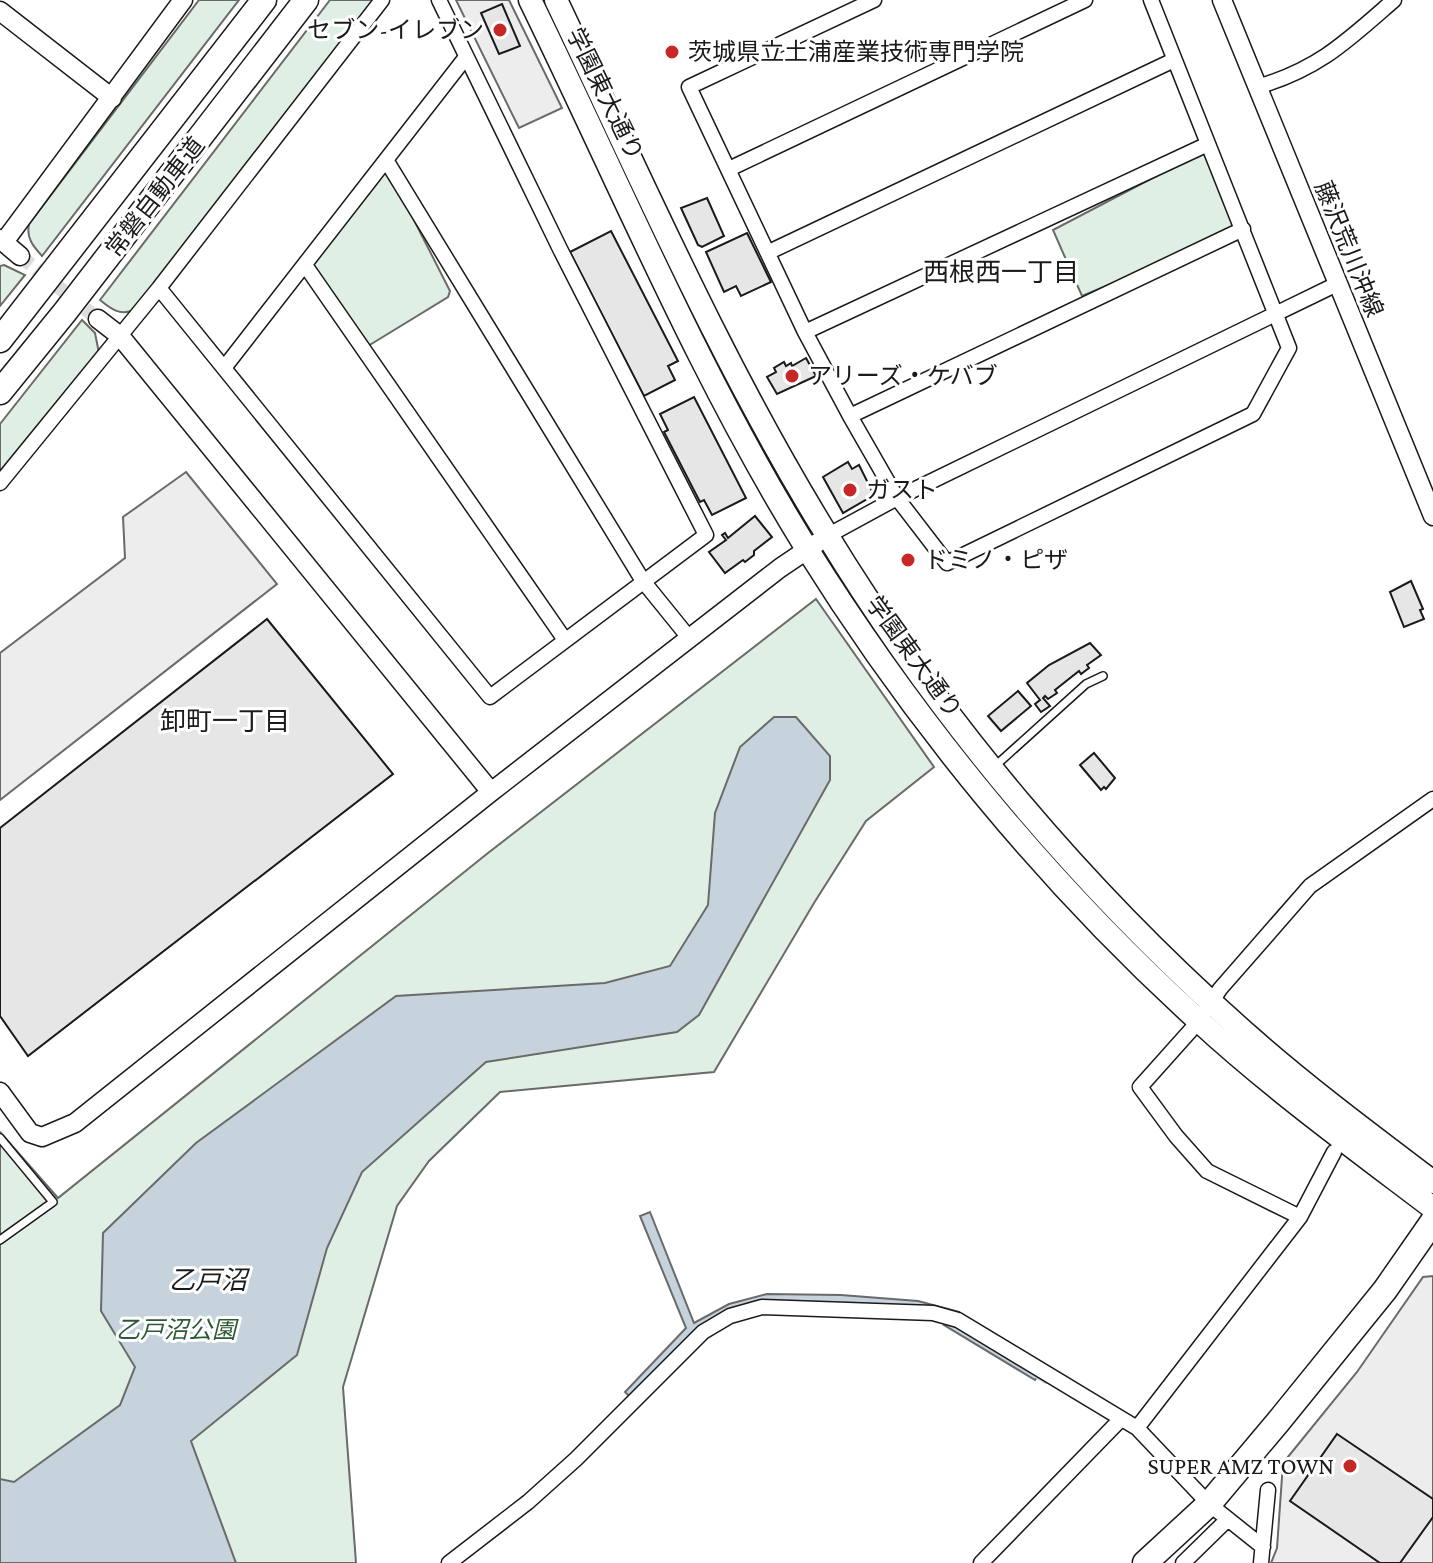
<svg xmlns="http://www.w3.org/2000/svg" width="1433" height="1563" font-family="'Crimson Pro','Noto Sans JP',serif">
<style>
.green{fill:#e0efe3;stroke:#6a6a6a;stroke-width:2}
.parking{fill:#ededed;stroke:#6a6a6a;stroke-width:2}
.water{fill:#c6d2dc;stroke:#6a6a6a;stroke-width:2}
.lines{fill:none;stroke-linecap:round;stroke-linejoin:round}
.stream{stroke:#c6d2dc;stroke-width:4}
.building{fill:#e6e6e6;stroke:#1a1a1a;stroke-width:2}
.street-tunnel{stroke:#ddd;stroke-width:14;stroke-dasharray:14 7;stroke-linecap:butt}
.lane-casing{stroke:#1a1a1a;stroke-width:10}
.street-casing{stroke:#1a1a1a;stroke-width:17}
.secondary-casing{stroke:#1a1a1a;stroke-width:21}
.primary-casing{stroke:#1a1a1a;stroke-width:25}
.highway-casing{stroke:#1a1a1a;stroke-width:27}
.lane{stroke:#fff;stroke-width:7}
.street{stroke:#fff;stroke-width:14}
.secondary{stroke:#fff;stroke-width:18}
.primary{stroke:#fff;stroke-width:22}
.highway{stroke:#fff;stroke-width:24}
.poi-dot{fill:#c62828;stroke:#fff;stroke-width:3}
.labels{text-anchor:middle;stroke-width:6;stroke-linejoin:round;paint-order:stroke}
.poi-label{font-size:24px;fill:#1a1a1a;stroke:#fff;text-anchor:start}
.street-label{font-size:24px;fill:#1a1a1a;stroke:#fff}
.park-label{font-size:24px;font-style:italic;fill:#2b5a34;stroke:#fff}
.neighbourhood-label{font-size:26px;fill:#1a1a1a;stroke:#fff}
.water-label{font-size:26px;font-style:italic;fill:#1a1a1a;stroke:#fff}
</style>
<rect width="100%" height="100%" fill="#fff"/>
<path class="green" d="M199,0H239L42,256C33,246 26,238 29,224Z
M330,0H375L134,310C120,316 111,309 100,300Z
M1206,150L1239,231L1082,296L1053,230Z
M386,165L450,291L448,297L368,346L309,266Z
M4,265L25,275L0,306V266Z
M82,320L95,333L99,353L0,473V424Z
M816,599L934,767L866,821L814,903L714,1072L500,1092L429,1161L397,1206L343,1387L356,1563H0V1132L58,1198L488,853Z"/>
<path class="parking" d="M456,0H509L562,108L519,128Z
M186,472L277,584L0,800V653L125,558L123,517Z
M1433,1276V1563H1271L1277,1548L1283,1463L1357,1372L1423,1277Z"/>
<path class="water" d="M774,717H796L830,756V780L699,1015L677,1032L486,1062L362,1172L327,1248L297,1355L191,1441L236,1563H0V1479L14,1482L120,1405L135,1367L101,1311L103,1233L196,1143L396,996L605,983L670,966L708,905L715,813L740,747Z
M650,1212L694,1323L729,1304L767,1294L841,1295L918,1301L959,1312L955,1323L1040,1373L1035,1380L944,1325L958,1312L840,1303L733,1313L632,1399L625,1392L686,1328L640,1216Z"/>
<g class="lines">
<path class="stream" d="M1034,1375L1046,1382"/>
</g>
<path class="building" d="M502,4L520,46L499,54L481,13Z
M707,198L724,236L702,247L698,245L681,208Z
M611,231L678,361L668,366L675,380L644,396L570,252Z
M747,233L771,282L741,296L736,286L724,292L706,252Z
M806,358L816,376L777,394L767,377L776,372L774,368L784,362L786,366L791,363L792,366Z
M694,397L746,498L712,515L704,500L700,502L664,432L668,430L660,414Z
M848,462L852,469L859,465L874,495L843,513L823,477Z
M755,516L772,537L754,551V555L745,562L743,560L725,573L709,552L726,540L722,535L725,533L728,538Z
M1411,581L1423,609L1420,610L1424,619L1404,627L1390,592Z
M267,619L393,774L28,1056L0,1016V828Z
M1090,643L1101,655L1087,665L1089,668L1081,674L1079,671L1055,690L1057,693L1048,699L1045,696L1043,698L1050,706L1041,712L1035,704L1040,700L1027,683L1049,665Z
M1018,691L1031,706L1001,731L988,716Z
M1094,753L1115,778L1106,789L1104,787L1101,790L1080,765Z
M1337,1434L1433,1499V1517L1400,1563H1380L1290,1501Z"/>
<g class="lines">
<path class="street-tunnel" d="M20,256L98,319"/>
<g class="lane-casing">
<path id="lane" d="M994,767L1086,684L1103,676
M0,1138L53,1202L0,1240"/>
</g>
<g class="street-casing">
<path id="street" d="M874,0L689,87L805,332L850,416L897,498L947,563L1253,414L1289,348L1151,0
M1257,87C1319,69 1347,41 1394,0
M386,160L643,581L690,639
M729,169L1085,0
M769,252L1174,60
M305,265L565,640
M159,288L490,697L706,535L560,249L439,0
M805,332L1208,144
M224,368L466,57
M850,416L1243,229
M0,483L159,288L382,0
M827,536L897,498L1337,284
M1300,1217L1207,1171L1176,1136L1140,1087L1199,1021L1220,989L1310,886L1433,799
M1137,1428L1300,1217L1334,1152
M449,1563L528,1502L576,1459L703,1332L730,1316L762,1307L933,1313L958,1320L1137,1428L1209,1504L1263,1547
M981,1563L1121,1419
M1183,1563L1228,1519
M1261,1563L1268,1490"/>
</g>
<g class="secondary-casing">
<path id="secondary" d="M1222,0L1433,516
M0,11L112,98
M0,239L20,256
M4,242L183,0
M98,319L120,336L491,792
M0,1092L30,1133L42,1137L75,1123L491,792L780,568L817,543"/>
</g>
<g class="primary-casing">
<path id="primary" d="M530,0C620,184 699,375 807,549C915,722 1048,884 1199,1021C1273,1089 1354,1148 1433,1208
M556,0C642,180 722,365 827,535C941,722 1086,893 1251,1038C1309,1089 1371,1135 1433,1182"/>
</g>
<g class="highway-casing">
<path id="highway" d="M0,340L264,0
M0,392L65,312L306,0
M1145,1563L1209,1504L1278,1422L1385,1290L1433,1221"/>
</g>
<use href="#lane" class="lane"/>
<use href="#street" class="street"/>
<use href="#secondary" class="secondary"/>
<use href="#primary" class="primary"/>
<use href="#highway" class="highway"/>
</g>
<g class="poi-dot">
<circle cx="500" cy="30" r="8"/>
<circle cx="672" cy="52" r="8"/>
<circle cx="792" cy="376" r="8"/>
<circle cx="850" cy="490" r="8"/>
<circle cx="908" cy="560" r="8"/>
<circle cx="1350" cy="1466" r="8"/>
</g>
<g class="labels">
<g class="poi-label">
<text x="484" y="38" text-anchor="end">セブン-イレブン</text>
<text x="688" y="60">茨城県立土浦産業技術専門学院</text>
<text x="808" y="384">アリーズ・ケバブ</text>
<text x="866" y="498">ガスト</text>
<text x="924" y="568">ドミノ・ピザ</text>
<text x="1334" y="1474" text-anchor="end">SUPER AMZ TOWN</text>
</g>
<g class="street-label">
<text transform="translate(605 94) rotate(64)" y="8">学園東大通り</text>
<text transform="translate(155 197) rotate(-52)" y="8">常磐自動車道</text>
<text transform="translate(1349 249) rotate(68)" y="8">藤沢荒川沖線</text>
<text transform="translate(914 657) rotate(54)" y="8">学園東大通り</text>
</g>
<g class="park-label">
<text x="176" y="1338">乙戸沼公園</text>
</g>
<g class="neighbourhood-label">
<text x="1001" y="281">西根西一丁目</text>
<text x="225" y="730">卸町一丁目</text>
</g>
<g class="water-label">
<text x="208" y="1289">乙戸沼</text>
</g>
</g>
</svg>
